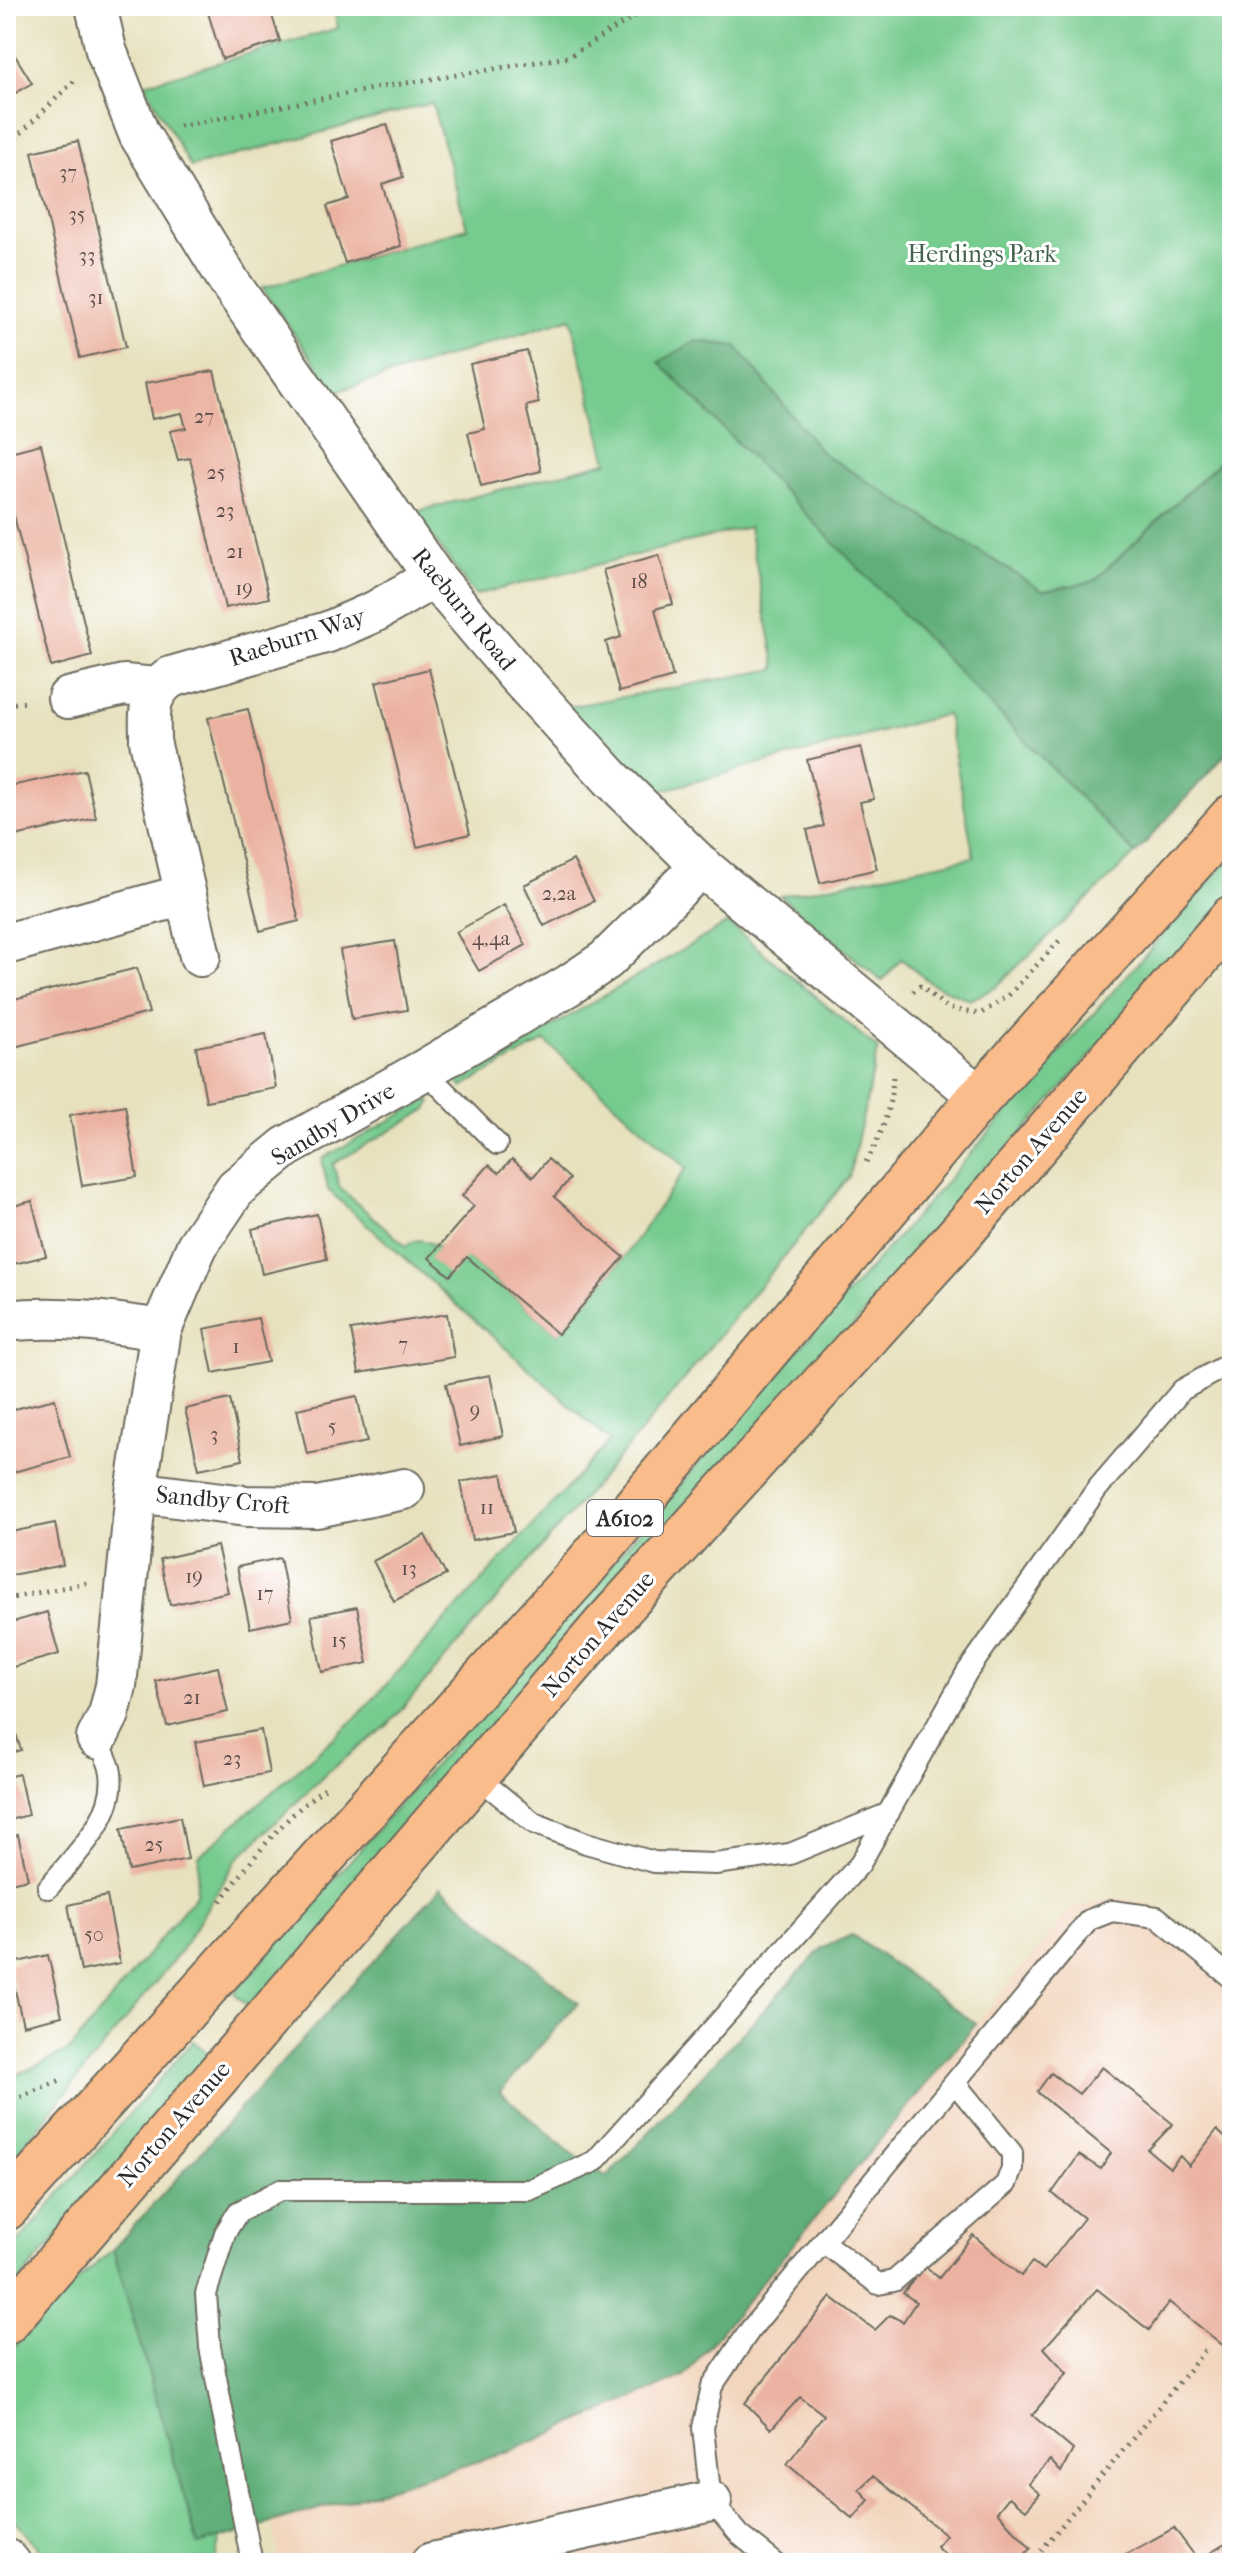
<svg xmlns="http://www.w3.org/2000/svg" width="1238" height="2569" font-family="'IM FELL French Canon',serif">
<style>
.built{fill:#f2d5bd}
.green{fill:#76cb8f;stroke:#507b5d;stroke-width:2}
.forest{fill:#60af7a;stroke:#466d52;stroke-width:2}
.building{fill:#ebb2a1}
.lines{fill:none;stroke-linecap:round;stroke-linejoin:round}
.service-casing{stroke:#6d6b5e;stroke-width:24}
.minor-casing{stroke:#6d6b5e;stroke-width:44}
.trunk-casing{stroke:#6d6b5e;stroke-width:48}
.path{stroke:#6d6b5e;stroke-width:5;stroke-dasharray:2 6;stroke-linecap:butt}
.service{stroke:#fff;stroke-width:20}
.minor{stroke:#fff;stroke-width:40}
.trunk{stroke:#f9bc8a;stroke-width:44}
.labels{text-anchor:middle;stroke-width:6;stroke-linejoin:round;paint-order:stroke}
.number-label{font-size:20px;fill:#5b4d48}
.shield{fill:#fff;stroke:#6b6b6b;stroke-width:2}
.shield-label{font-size:22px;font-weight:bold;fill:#2b2b2b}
.park-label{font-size:24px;fill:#45634e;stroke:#fff}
.street-label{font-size:24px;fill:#2b2b2b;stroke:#fff}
</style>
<rect width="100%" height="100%" fill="#fff"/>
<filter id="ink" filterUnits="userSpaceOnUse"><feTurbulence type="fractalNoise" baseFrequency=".0125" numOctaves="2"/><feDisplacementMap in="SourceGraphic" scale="16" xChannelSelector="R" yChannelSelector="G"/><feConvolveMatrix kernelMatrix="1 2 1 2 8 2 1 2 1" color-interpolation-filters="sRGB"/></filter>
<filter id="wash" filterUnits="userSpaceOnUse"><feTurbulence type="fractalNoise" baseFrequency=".006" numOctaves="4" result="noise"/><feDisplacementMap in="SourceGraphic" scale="32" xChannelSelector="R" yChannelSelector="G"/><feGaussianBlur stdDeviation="1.8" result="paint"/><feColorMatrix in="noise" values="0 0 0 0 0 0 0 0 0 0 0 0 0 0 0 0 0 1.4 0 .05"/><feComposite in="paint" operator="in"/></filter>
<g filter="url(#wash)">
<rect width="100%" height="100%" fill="#e7e1be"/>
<path class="built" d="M1112,1897L1156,1906L1232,1967V2563H698L693,2551L638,2563H280L272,2523L509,2452L684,2376L1070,1910Z"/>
<path class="green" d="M333,6H1232V450L1094,581L1043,592L822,453L736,346L660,362L1135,854L995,988L970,1000L932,984L901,959L882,981L780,896L974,857L947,714L653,793L556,709L776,669L749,527L475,595L414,512L607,462L571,318L335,392L262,288L467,228L432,103L191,167L144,84L338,28Z
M1232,856V894L253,2010L234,1993Z
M728,923L878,1049L849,1177L633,1441L388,1725L329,1771L237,1859L180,1952L6,2167V2080L70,2050L196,1895L199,1856L354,1720L610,1441L328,1190L322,1159L430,1098L431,1103L426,1110L333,1164L340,1188L406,1246L414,1241L421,1240L467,1257L558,1334L624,1257L686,1168L545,1041L462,1087L457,1082Z
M193,2041L213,2057L6,2296V2256Z
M113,2249L198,2544L221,2538L214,2563H51L6,2510V2359L36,2318Z"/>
<path class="forest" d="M696,341L736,346L822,453L1043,591L1094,581L1232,450V747L1135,854L659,362Z
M441,1887L578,2003L500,2092L570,2152L607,2177L822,1948L852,1935L976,2024L684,2376L509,2452L198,2545L113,2249Z"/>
<g id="blocks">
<path class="building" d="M206,6H269L280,41L222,59Z
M6,41L32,83L6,99Z
M387,124L403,177L382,184L401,246L345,263L327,206L349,199L331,141Z
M78,141L126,347L80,358L32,152Z
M527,351L539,403L526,406L541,471L481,486L468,433L485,429L470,364Z
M214,371L269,598L225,608L190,458L178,460L170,431L186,428L182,413L152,419L145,383Z
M41,444L92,656L51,667L6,483V453Z
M659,555L673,604L655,609L673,677L619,692L606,642L621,637L603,570Z
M429,669L470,834L417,847L376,682Z
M248,709L299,921L260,931L208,718Z
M861,747L874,799L860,802L877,869L820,883L807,830L824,826L807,760Z
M85,770L96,818L6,838V787Z
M573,860L594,901L544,926L524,885Z
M504,905L526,945L479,971L456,932Z
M395,941L407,1010L352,1019L340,950Z
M137,968L149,1013L6,1049V1001Z
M266,1034L276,1088L206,1101L196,1047Z
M125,1105L137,1177L82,1186L70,1115Z
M512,1159L533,1177L548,1159L570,1179L554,1197L624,1257L558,1334L467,1257L450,1276L429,1258L474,1206L462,1196L489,1165L499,1173Z
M32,1201L46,1256L6,1266V1208Z
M317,1214L327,1259L262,1274L252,1229Z
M447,1314L454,1357L359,1373L351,1330Z
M258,1318L268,1362L213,1373L204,1329Z
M490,1375L503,1436L460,1446L446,1384Z
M357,1396L367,1442L307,1454L297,1409Z
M55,1399L70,1457L6,1474V1411Z
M230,1399L243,1460L199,1469L185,1409Z
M502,1474L514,1532L472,1540L461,1482Z
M55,1523L63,1565L6,1576V1533Z
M425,1535L446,1575L394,1601L373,1561Z
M217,1546L228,1592L170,1605L160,1559Z
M280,1558L292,1619L250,1628L237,1567Z
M357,1607L368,1663L322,1672L311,1616Z
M47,1612L59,1654L6,1669V1624Z
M218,1667L228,1712L167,1726L156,1681Z
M6,1702L21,1750L6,1754Z
M261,1730L269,1773L204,1786L195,1742Z
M19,1774L28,1815L6,1821V1777Z
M180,1817L188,1859L129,1871L121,1829Z
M18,1835L28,1879L6,1884V1838Z
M107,1896L120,1963L81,1971L68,1905Z
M48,1955L62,2016L23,2025L9,1964Z
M1102,2067L1173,2124L1148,2150L1170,2168L1180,2156L1189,2166L1217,2130L1232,2144V2340L1225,2347L1169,2302L1149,2330L1097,2289L1044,2348L1067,2373L1032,2415L1073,2450L1061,2472L1050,2460L1028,2484L1040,2494L1026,2510L1009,2497L997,2512L1031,2548L1017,2563H955L936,2546L946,2535L873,2476L859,2489L869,2500L853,2519L787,2464L824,2415L800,2397L771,2429L745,2403L831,2297L875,2330L890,2315L903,2322L916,2302L903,2293L925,2266L939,2278L973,2235L1021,2276L1032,2262L1044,2270L1084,2218L1052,2193L1079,2155L1101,2169L1111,2153L1037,2092L1051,2073L1079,2094Z
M1174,2528L1198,2560L1232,2540V2563H1110Z"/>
</g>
</g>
<g filter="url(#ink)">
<use href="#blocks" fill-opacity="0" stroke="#6d6b5e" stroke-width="2"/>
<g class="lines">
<g class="service-casing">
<path id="service" d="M424,1070L497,1144
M475,1775L534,1823L586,1843L654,1862L715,1864L790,1854L889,1813
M48,1888C73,1857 117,1817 111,1773C110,1762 101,1748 97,1738
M823,2242L878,2284L894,2281L1006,2184L1012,2168V2153L955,2083
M252,2563L210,2347L206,2294L225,2233L238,2212L280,2190H529L595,2161L860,1864L967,1672L1097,1489L1182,1390L1232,1362
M775,2563L740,2535L711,2501L703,2428L712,2386L750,2330L1089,1920L1112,1911L1157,1917L1232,1978"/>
</g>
<g class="minor-casing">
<path id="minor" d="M96,6L106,50L139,134L230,283L434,577L517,675L611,778L701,866L980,1097
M68,698L124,685L156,688
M6,944L184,895
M200,956L150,741C150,712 146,695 171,677L328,632L376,611L434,577
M6,1321C59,1315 109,1322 161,1330
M136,1492L246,1506L317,1507L404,1489
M97,1738L109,1714L116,1686L136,1492L161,1330L197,1246L236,1188L286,1147L424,1070L569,985L606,960L701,866
M6,2559L10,2563
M432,2563L711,2501"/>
</g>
<g class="trunk-casing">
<path id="trunk" d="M6,2208L578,1575L980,1097L1232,817
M6,2322L604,1626L958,1236L1232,918"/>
</g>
<path class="path" d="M179,126L382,87L568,57L651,6
M6,152L20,134L74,81
M6,704L29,702
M913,992L920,986L949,1009L980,1014L1007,997L1062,938
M866,1162C882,1136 891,1107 893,1077
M6,1599L87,1583
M221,1901C252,1860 283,1817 325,1788
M6,2104L63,2079
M1031,2563L1206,2349"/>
<use href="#service" class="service"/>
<use href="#minor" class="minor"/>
<use href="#trunk" class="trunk"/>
</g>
</g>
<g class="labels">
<g class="number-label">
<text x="68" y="179">37</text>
<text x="77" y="221">35</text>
<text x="87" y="262">33</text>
<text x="96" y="304">31</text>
<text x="204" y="423">27</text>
<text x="216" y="479">25</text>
<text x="225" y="517">23</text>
<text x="235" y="558">21</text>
<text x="639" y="588">18</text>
<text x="244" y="595">19</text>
<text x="559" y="900">2,2a</text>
<text x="491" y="945">4,4a</text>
<text x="403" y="1351">7</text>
<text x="236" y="1353">1</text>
<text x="475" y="1417">9</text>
<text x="332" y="1433">5</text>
<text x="214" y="1441">3</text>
<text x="487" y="1514">11</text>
<text x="409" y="1575">13</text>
<text x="194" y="1583">19</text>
<text x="265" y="1600">17</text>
<text x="339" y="1647">15</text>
<text x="192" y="1704">21</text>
<text x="232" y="1765">23</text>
<text x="154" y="1851">25</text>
<text x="94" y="1941">50</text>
</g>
<rect class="shield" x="587" y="1500" width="76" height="36" rx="6"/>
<g class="shield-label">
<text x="625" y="1526">A6102</text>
</g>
<g class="park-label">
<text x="982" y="262">Herdings Park</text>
</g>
<g class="street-label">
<text transform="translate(464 609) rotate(51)" y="8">Raeburn Road</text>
<text transform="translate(297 637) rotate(-18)" y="8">Raeburn Way</text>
<text transform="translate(333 1124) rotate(-31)" y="8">Sandby Drive</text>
<text transform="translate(1031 1151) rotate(-49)" y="8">Norton Avenue</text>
<text transform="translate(223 1500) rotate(5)" y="8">Sandby Croft</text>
<text transform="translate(598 1634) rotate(-49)" y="8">Norton Avenue</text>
<text transform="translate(174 2124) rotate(-49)" y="8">Norton Avenue</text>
</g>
</g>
<rect width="1238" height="2569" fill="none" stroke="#fff" stroke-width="32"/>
</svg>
